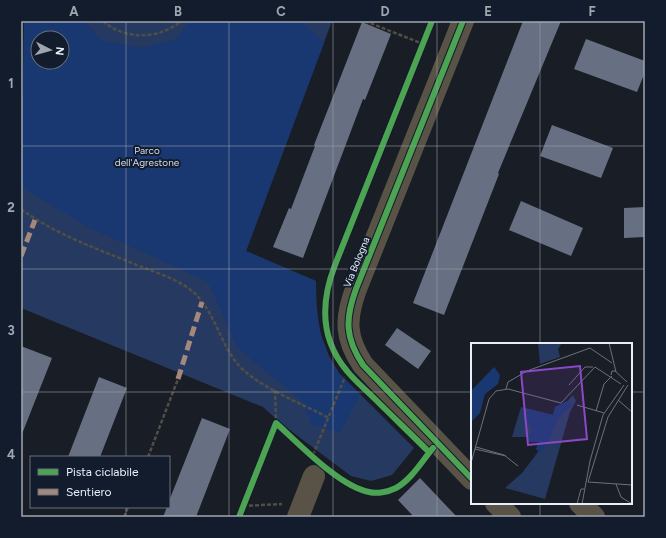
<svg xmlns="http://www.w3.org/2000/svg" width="666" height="538" font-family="Figtree,sans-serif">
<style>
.green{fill:#263a61;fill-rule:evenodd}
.forest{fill:#193770;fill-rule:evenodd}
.building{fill:#677082}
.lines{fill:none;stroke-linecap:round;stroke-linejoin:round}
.path{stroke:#504e45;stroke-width:2.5;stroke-dasharray:4 2;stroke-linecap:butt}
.minor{stroke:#585346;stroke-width:22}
.quiet{stroke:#a5887d;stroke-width:5;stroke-dasharray:10 5;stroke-linecap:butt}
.cycleway-casing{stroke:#131c2c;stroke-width:8}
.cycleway{stroke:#4ca352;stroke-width:6}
.grid{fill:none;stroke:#a0a6b0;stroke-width:1;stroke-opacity:0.55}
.labels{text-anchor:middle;stroke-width:4;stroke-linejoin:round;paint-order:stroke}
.park-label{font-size:10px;fill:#d0dcef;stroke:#131c2c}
.street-label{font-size:10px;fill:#e8effb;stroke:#131c2c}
.inset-road{fill:none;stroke:#6c717b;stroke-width:1}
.view{fill:#8b49c8;fill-opacity:0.15;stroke:#8b49c8;stroke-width:2}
.inset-edge{fill:none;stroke:#e8effb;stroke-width:2}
.neatline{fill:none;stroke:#a0a6b0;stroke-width:1.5}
.grid-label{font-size:13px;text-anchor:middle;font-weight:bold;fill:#a0a6b0}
</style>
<rect width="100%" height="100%" fill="#191d26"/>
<path class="green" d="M24,21H332L246,251L316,281V311L321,335L329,356L339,373L414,448L392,475L371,481L351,476L283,425L263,407L21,308V96L23,97ZM38,38H62V62H38Z"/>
<path class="forest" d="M24,21H84L102,40L142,48L175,40L190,21H301L324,43L246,251L316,281C316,311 319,350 339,374C345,381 353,387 360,394L340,433L311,424L303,402L238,348L208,282L88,227L21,187V96L23,97ZM38,38H62V62H38Z"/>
<path class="building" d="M523,21H561L498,173L499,174L444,315L413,303Z
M362,22L391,34L365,100L363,99L303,258L273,247L289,208L291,209L315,146L314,145Z
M586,39L645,61V72L637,92L574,69Z
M552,125L613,148L601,178L540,156Z
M521,201L583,228L571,256L509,230Z
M645,207V237L624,238V208Z
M397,328L431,351L418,369L385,345Z
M21,346L52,358L22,434H21Z
M99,377L127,388L100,457H68Z
M202,418L230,429L196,517H163L167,507H169V501Z
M420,478L457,517H414L398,500Z"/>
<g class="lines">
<path class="path" d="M103,21C124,40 159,40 181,21
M365,21L423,44
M21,209C56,235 98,249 139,266C155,272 174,278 188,288C213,305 218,339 236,362C253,385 303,404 329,418
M275,390L276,423
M313,455L345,377
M148,457L178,379
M243,506L282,504
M124,517L128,507"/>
<path class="minor" d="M463,21L356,289C345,319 345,338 363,365L472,479
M496,503L510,517
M580,503L594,517
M298,517L314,476"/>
<path class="quiet" d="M21,256L35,220
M178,379L202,302"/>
<g class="cycleway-casing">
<path id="cycleway" d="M463,21L356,289C345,319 345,338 363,365L472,479
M429,452C411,434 393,417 375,399C366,390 355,381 347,371C320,339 321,301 335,265L432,21
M239,517L276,423C298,443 340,487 369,492C377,494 388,492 396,488C411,480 422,461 433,448"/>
</g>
<use href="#cycleway" class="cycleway"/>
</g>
<path class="grid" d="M126,21V457M229,21V517M333,21V517M437,21V517M540,21V344M21,146H645M21,269H645M21,392H472M631,392H645M540,503V517M126,507V517"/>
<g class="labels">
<g class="park-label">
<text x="147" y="154">Parco<tspan x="147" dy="12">dell'Agrestone</tspan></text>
</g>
<g class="street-label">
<text transform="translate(356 262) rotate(-68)" y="4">Via Bologna</text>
</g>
</g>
<g transform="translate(471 343)">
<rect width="161" height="161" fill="#191d26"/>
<path d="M67,0H91L87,6L89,14L69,21ZM102,52L105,58L99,69L74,156L34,145L51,130L67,109V99H58L56,94H41L50,64L82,72L84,64L94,61Z" fill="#263a61"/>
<path d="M23,24L29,32L27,41L14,51L9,70L0,79V48ZM96,58L101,60L100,63L86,76L78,97L69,110L65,106L67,99H58L56,94L60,91L61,86L53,73L58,66L82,72L84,64Z" fill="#193770"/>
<path class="inset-road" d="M138,0L145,29M140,32L141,28H144L156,39M98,42L114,24H122M157,42L137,74L117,139L161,142M35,46L37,39L56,28L119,5L141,20M147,57L161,69M106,62L133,70M125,68L133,41L141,33M5,104L33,112L47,123M4,106L35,113M0,120L18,56L25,48L37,46L90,60L124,24L150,41M145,141L150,154L161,161M106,161L110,146H113M111,161L119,118L132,72L153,42"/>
<path class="view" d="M109,23L116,96L57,102L50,29Z"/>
<rect width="161" height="161" class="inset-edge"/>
</g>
<rect width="666" height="538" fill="none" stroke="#131c2c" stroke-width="44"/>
<rect x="30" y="456" width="140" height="52" fill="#131c2c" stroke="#68707f"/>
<rect x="38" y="469" width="20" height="6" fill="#4ca352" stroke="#68707f"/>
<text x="66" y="476" font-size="12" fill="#e8effb">Pista ciclabile</text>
<rect x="38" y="489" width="20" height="6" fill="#a5887d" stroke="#68707f"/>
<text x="66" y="496" font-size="12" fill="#e8effb">Sentiero</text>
<g transform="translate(50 50) rotate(96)"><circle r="19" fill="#131c2c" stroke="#68707f"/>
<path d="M0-3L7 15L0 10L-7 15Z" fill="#a0a6b0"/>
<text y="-6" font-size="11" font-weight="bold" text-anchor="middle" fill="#e8effb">N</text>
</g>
<rect x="22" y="22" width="622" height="494" class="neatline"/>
<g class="grid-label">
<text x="74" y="16">A</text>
<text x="178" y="16">B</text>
<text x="281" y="16">C</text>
<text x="385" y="16">D</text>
<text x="488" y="16">E</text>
<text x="592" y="16">F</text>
<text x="11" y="88">1</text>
<text x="11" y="212">2</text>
<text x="11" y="335">3</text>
<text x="11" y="459">4</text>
</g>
</svg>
